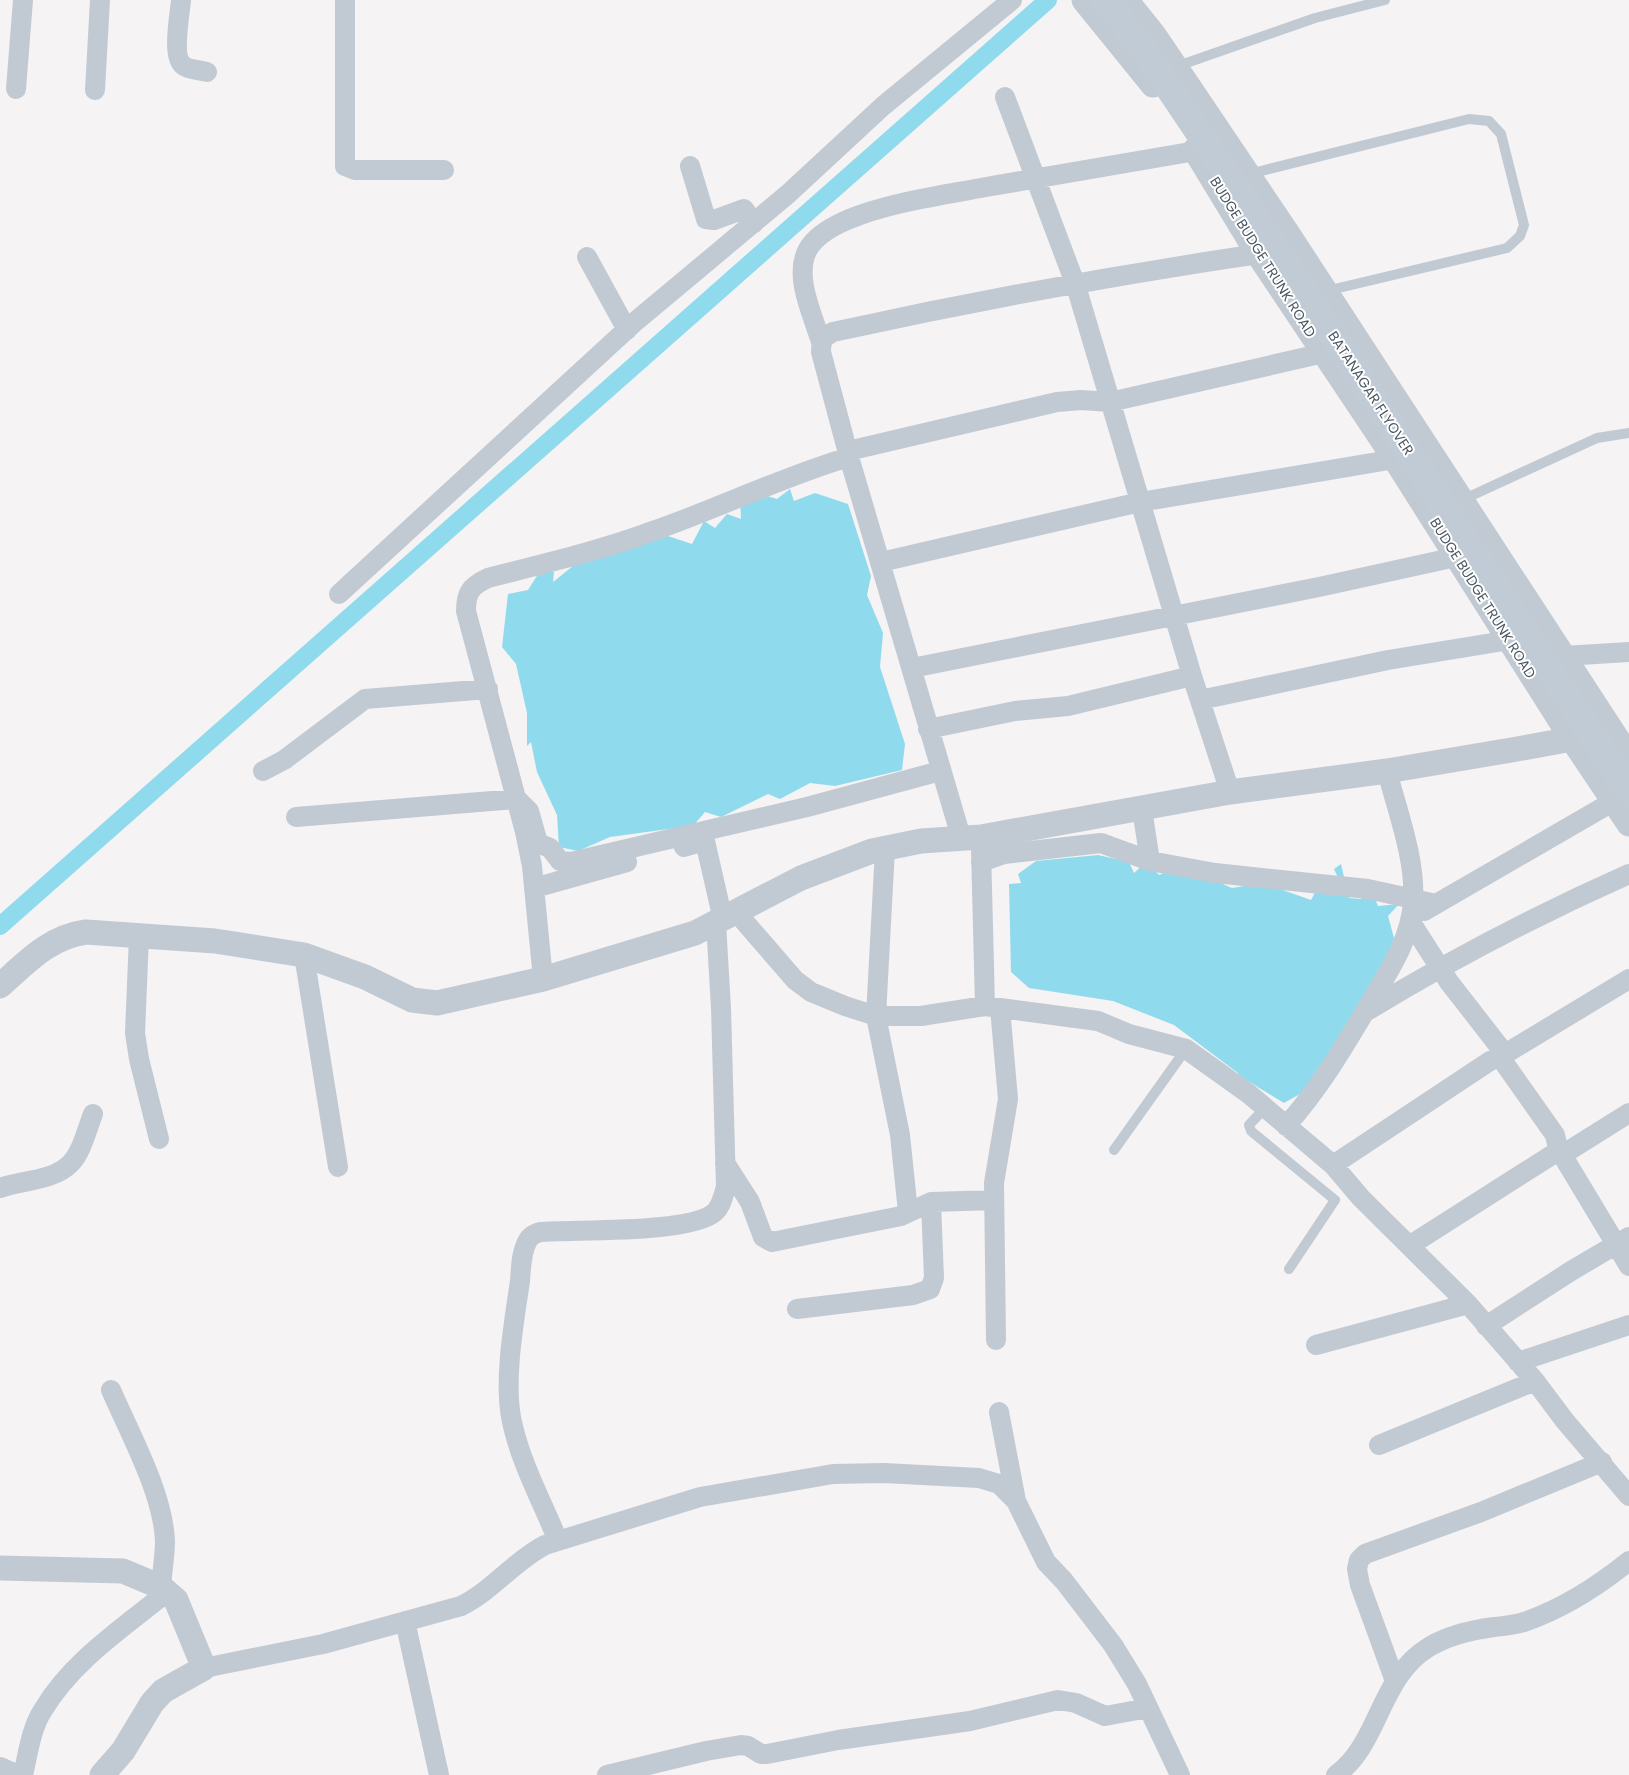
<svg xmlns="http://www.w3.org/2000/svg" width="1629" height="1775" font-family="Poppins,sans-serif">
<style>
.water{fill:#90daee}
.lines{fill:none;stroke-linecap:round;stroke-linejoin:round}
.canal{stroke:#90daee;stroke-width:18}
.service{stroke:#c1cad2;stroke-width:10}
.minor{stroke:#c1cad2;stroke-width:20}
.tertiary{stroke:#c1cad2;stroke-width:25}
.secondary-bridge{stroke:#c1cbd6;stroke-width:28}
.labels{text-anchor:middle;stroke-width:4;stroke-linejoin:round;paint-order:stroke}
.street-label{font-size:14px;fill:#4a5661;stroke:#fff}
</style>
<rect width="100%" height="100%" fill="#f5f3f3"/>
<path class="water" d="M790,489L794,501L815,493L848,504L871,576L867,595L883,633L880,667L905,744L902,770L835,786L810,783L780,799L768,794L721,817L705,812L686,834L676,828L610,837L578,851L559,847L557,815L537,772L531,742L527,746V713L516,664L502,647L508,594L528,590L540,571L554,572L553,582L578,562L668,536L692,544L704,521L715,528L727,514L741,519L740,497L750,491L777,499Z
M1098,855L1129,862L1134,873L1147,861L1159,875L1181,866L1232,888L1263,883L1311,900L1319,885L1343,889L1334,869L1341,864L1349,898L1361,899L1367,879L1378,906L1399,904L1388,916L1394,938L1383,972L1307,1090L1284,1103L1248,1081L1239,1085L1238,1073L1174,1025L1113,1001L1029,988L1011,972L1009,884L1021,883L1018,874L1036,861Z"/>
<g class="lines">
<path class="canal" d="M0,926L1048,0"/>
<path class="service" d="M1175,67L1315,18L1385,0
M1249,174L1469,119L1489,121L1501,134L1524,225L1520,236L1507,248L1326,291
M1462,500L1597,438L1629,433
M1265,1108L1249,1125L1251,1131L1335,1200L1289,1269
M1114,1150L1186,1049"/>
<path class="minor" d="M181,0C180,14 171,58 184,66C190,70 200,70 207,72
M345,0V166L355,170H444
M16,89L23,0
M95,90L100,0
M1005,97L1076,286L1192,676L1230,792
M690,166L706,219L714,220L744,209L754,223
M587,257L627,330
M821,342C813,315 794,278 807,251C816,233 843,221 860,215C900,201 944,195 986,187C1056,175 1126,163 1196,151
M848,451L1057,402L1081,400L1110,402L1324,353
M881,562L1140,502L1395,459
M339,594L636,321L788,194L883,106L1012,0
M1553,663L1563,656L1629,652
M912,668L1319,587L1456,557
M1200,700L1388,660L1510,640
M928,729L1015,711L1068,706L1192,676
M263,771L284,760L365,699L488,689
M1142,809L1150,861
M296,817L517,799L529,811L538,843L550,848L560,861L571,862L807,807L940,771
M961,837L849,457L821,352C821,341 823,337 833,332C974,301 1116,275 1258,254
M684,847L705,841L723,920
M885,849L876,1016L900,1135L908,1212
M981,862L1004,854L1101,843L1150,861L1215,873L1368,889L1436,904
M534,888L627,862
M1424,911L1614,801
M737,913L795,980L811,992L845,1006L876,1016H921L985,1006L981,849
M1410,921L1449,982L1505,1054
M139,936L135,1033L139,1059L159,1139
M304,955L338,1167
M543,979L532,866L525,832L466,611C466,592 471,586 488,578C543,564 599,551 653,531C719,508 782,477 849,457
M985,1006L1098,1021L1129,1034L1186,1049L1249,1094L1333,1165L1361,1198L1468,1304L1535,1381L1565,1421L1629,1496
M1367,1011C1452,959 1539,914 1629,874
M1500,1057L1629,979
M1286,1126C1319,1089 1342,1050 1367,1008C1387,974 1411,940 1413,901C1416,860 1397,810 1387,771
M1558,1148L1629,1266
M1562,1155L1629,1113
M725,1163L750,1202L763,1237L772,1242L901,1216L931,1202L994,1200
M1333,1165L1490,1061L1500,1057L1555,1135L1558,1148L1555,1153L1409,1246
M0,1188C22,1180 53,1181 70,1164C82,1152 87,1129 93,1114
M797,1309L913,1295L930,1289L934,1278L931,1202
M1486,1326L1571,1271L1629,1237
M996,1340L994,1183L1008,1099L1000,1008
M1316,1345L1468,1304
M1518,1362L1629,1325
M111,1390C130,1434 163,1493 165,1541C165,1556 162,1572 161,1587
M999,1412L1016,1501
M1379,1445L1535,1381
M558,1541C542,1501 519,1460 511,1417C504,1377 514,1322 520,1281C521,1268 521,1252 528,1240C531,1235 535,1234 540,1232C576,1229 691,1234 715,1212C722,1205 723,1196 726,1187L721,1008L716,923
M405,1621L439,1775
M204,1668L323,1644L461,1606C493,1590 514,1561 545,1545L700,1497L833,1474L884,1473L979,1478L999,1484L1016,1501L1046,1562L1064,1581L1113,1645L1137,1684L1180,1775
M1395,1681L1360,1585L1357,1569L1359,1560L1365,1554L1481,1512L1602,1462
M0,1767L18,1775
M23,1775C28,1754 31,1728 43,1710C72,1661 124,1627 167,1592
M607,1775L706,1751L741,1745L748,1746L761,1754H767L838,1740L970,1721L1058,1700L1076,1703L1105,1716L1148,1708
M1336,1775C1380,1743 1379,1677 1429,1647C1449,1635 1471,1630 1494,1627C1504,1626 1515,1625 1524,1622C1562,1609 1598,1586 1629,1561"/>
<path class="tertiary" d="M1084,0L1153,85
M1126,0L1154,35L1288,234L1629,757
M1195,150L1258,254L1395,459L1572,739L1629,824
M0,986C26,963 49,937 86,932L215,941L304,955L365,977L412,1000L437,1003L543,979L695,933L801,878L872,851L921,841L981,837L1230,792L1387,771L1517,749L1572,739L1604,719
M0,1568L123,1571L161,1587L176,1600L204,1668L163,1691L152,1703L123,1751L102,1775"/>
<path class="secondary-bridge" d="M1105,0L1143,49L1254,214L1629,792"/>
</g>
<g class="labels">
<g class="street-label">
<text transform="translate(1263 257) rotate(58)" y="5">BUDGE BUDGE TRUNK ROAD</text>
<text transform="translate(1371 393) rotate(57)" y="5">BATANAGAR FLYOVER</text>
<text transform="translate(1483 598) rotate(58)" y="5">BUDGE BUDGE TRUNK ROAD</text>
</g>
</g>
</svg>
